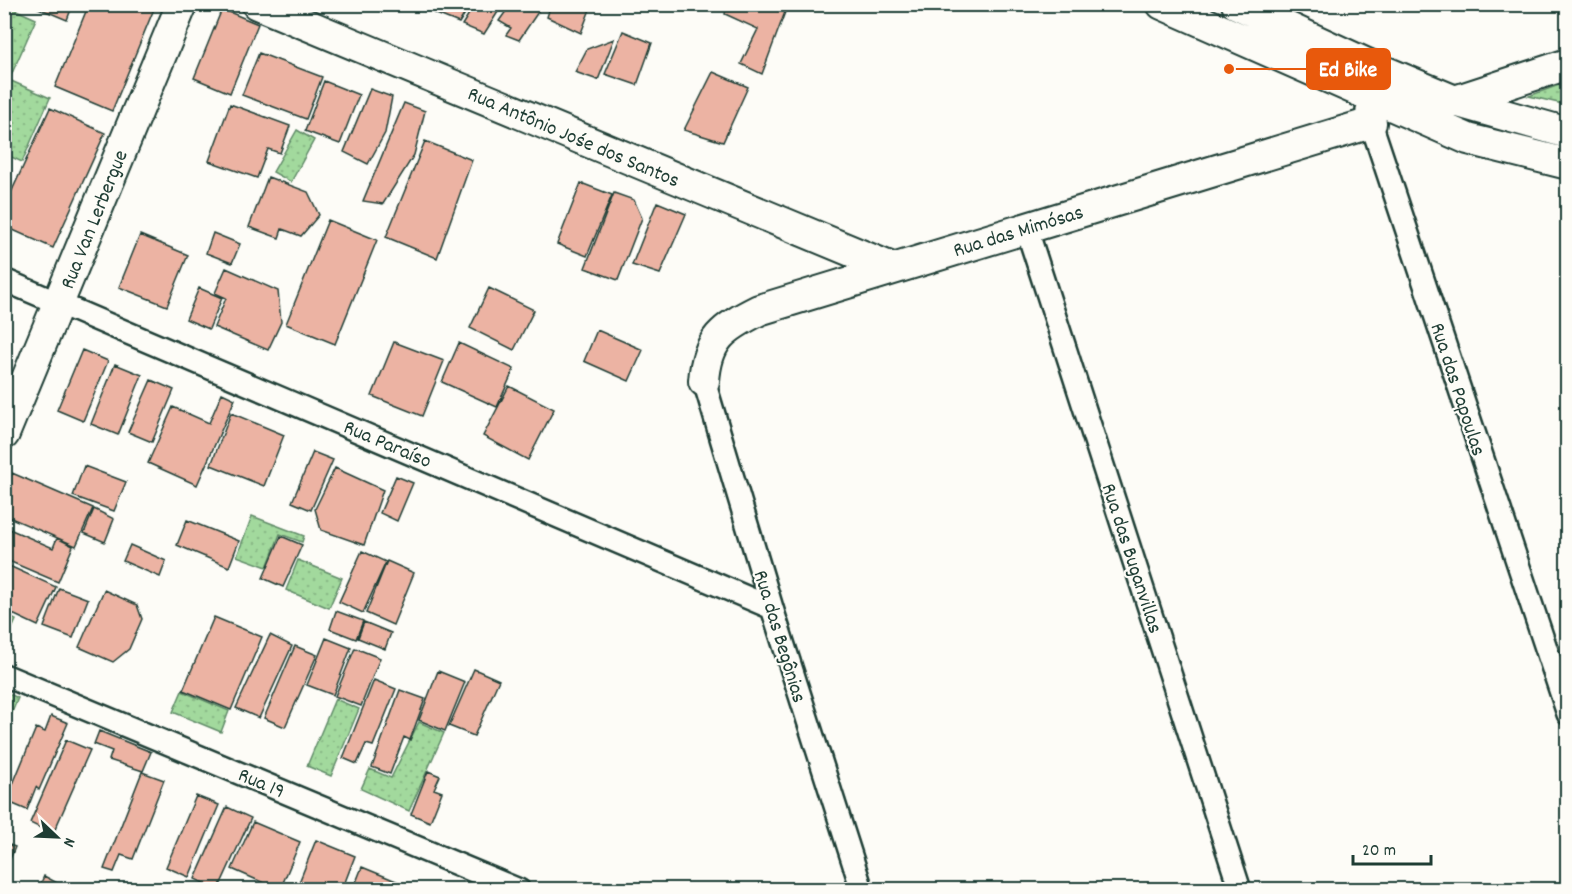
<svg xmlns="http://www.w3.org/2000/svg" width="1572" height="894" font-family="Dekko,sans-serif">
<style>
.grass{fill:url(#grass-dots);stroke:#608b68;stroke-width:1.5}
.building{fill:#ecb3a3;stroke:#1f3d34;stroke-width:1.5}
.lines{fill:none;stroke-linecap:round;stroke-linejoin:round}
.street-casing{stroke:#1f3d34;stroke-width:26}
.secondary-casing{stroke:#1f3d34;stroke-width:34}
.street{stroke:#fdfcf7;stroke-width:21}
.secondary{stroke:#fdfcf7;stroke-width:30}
.labels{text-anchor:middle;stroke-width:4.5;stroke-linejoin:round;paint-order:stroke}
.street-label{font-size:21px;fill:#1f3d34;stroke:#fdfcf7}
.leader{fill:none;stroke:#e8590c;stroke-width:2}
.callout-dot{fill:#e8590c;stroke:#fdfcf7;stroke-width:2}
.callout{fill:#e8590c;stroke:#e8590c;stroke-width:2}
.callout-label{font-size:22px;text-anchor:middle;font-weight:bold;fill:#fff}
</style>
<defs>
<pattern id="grass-dots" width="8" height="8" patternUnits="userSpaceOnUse" patternTransform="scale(1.5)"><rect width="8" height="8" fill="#a2d99d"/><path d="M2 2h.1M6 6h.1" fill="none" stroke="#8bbb88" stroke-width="1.8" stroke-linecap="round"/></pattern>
</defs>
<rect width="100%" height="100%" fill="#fdfcf7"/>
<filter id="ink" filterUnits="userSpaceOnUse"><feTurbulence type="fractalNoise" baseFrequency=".0167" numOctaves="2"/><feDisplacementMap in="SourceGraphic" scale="12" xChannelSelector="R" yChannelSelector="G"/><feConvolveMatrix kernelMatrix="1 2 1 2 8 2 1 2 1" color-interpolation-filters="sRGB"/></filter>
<g filter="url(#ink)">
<path class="grass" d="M5,5L36,19L9,80L50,98L22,162L5,154Z
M1567,82V105L1529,96Z
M297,130L314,140L291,182L273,172Z
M252,516L304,536L302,542L280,534L267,567L237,556Z
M298,560L342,578L329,608L286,590Z
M5,615L16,620L7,640H5Z
M182,691L229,711L221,732L173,712Z
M5,692L18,698L5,729Z
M335,699L359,709L331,776L307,766Z
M419,722L444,733L409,811L361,789L370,769L391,778Z"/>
<path class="building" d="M29,4H73L67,20Z
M89,4H156L112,111L55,87Z
M415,4H436L431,12Z
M439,4H471L459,23L434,13Z
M475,4H503L484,34L462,25Z
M511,4H539L538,12L519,40L506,35L511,28L499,21Z
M551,4H592L581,33L547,17Z
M727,4H788L762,74L741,64L758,29L725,14Z
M222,9L258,24L230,93L194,78Z
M623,31L652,43L637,85L605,74Z
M614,39L598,80L575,72L587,49Z
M259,53L322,77L306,119L242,95Z
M713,72L748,87L723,142L684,130Z
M324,81L359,95L340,144L305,131Z
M370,89L392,97L385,133L368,164L344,152Z
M404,103L425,111L414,155L383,204L363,201Z
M230,104L290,126L280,153L268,149L257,178L209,161Z
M50,108L105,133L53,248L4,226V208Z
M425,141L472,160L437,258L386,237Z
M268,177L308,192L319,215L301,236L282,229L279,238L249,227Z
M581,183L612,195L587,256L557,244Z
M614,193L634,200L642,218L618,280L585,268Z
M657,202L686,214L660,274L632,265Z
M328,220L377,240L335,344L286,324Z
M213,233L240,244L232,263L206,253Z
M140,235L188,255L167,306L119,287Z
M226,268L278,291L281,322L268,350L214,327L226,298L215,293Z
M199,288L222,298L209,329L186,319Z
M489,288L534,310L514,350L470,328Z
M597,330L643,350L629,381L584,361Z
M394,342L444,361L422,416L372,396Z
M459,343L514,369L497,407L442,382Z
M82,350L108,361L83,421L57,410Z
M115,364L142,375L118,435L91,424Z
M151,380L174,390L152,442L128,432Z
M509,386L554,409L528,460L483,436Z
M222,393L235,399L197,485L148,463L173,407L209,423Z
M231,413L284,435L264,486L211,465Z
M313,452L333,460L311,510L292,502Z
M84,466L126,482L114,511L73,496Z
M335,468L383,490L364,545L321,530L315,509Z
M12,473L93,508L76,546L4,515V491Z
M396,476L413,483L397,521L380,513Z
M94,509L114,519L105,542L84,533Z
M187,520L239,541L229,567L177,545Z
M7,528L53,548L57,538L73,546L58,582L4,559Z
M281,536L302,545L283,587L263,578Z
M130,545L166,561L160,577L123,561Z
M362,551L386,562L363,613L339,602Z
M387,561L414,573L393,625L366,613Z
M7,565L56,587L38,626L4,610V571Z
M59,588L88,599L73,638L44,627Z
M104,590L137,605L142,619L129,649L113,662L79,647Z
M336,611L363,621L356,639L330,629Z
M214,617L262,637L231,710L183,690Z
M364,622L391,633L385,649L358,638Z
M270,635L292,646L259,718L236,708Z
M326,638L351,648L333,695L307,685Z
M295,646L317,655L285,727L264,718Z
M355,648L380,658L361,706L335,696Z
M474,669L499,680L474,736L449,726Z
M438,671L465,682L445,731L419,720Z
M374,680L396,689L373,746L366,744L357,764L343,758Z
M400,690L425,699L410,740L404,737L390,774L372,767Z
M51,716L68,723L39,790L36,787L27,810L6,801L36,728L45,732Z
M99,731L151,752L143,771L109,760L112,751L94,744Z
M66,740L90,750L53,834L30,823Z
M4,770L12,773L4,791Z
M428,771L440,776L434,789L442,792L430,822L411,814Z
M142,772L164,780L133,859L121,855L114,872L104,869Z
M196,796L219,805L189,877L166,867Z
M227,807L251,818L218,890L195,879Z
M253,822L300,842L280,890L232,869Z
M316,840L355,856L342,890H296Z
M4,843L15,847L8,864L4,862Z
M362,867L413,888L412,890H353Z
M44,876L63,886L61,890H38Z"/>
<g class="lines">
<g class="street-casing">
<path id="street" d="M1367,111L1568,714
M1026,227L1240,890
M4,280L772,608
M704,381L772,608L862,890
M4,675L519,890"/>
</g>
<g class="secondary-casing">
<path id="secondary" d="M257,4L892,268
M1162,4L1468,139L1568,164
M1237,4L1367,64L1455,101L1568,133
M1455,101L1568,64
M704,381C707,339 723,328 759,310L1371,123
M4,434L182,4"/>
</g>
<use href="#street" class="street"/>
<use href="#secondary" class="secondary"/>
</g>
</g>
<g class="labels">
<g class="street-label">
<text transform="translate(574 136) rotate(23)" y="7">Rua Antônio Jośe dos Santos</text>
<text transform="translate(93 219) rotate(-68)" y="7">Rua Van Lerbergue</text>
<text transform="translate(1018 230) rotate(-17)" y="7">Rua das Mimósas</text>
<text transform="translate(1459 389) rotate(72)" y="7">Rua das Papoulas</text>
<text transform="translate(388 443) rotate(23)" y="7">Rua Paraíso</text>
<text transform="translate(1133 558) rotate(72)" y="7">Rua das Buganvillas</text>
<text transform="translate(781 636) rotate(73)" y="7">Rua das Begônias</text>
<text transform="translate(262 782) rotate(23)" y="7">Rua 19</text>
</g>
</g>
<path class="leader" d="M1229 69L1307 69"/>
<circle class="callout-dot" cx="1229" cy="69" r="6"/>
<rect class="callout" x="1307" y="49" width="83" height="40" rx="6"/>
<g class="callout-label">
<text x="1348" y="76">Ed Bike</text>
</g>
<rect width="1572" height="894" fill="none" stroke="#fdfcf7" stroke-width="24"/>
<rect x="12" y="12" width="1548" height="870" fill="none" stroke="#1f3d34" stroke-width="2" filter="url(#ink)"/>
<g transform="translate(57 837) rotate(113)" stroke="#fdfcf7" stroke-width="4.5" paint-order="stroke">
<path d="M0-4.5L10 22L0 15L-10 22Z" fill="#1f3d34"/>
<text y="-9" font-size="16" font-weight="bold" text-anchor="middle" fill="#1f3d34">N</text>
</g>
<path d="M1353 855v9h78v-9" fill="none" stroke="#1f3d34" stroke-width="3"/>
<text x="1362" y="855" font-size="18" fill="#1f3d34" stroke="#fdfcf7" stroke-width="4.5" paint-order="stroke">20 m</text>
</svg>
